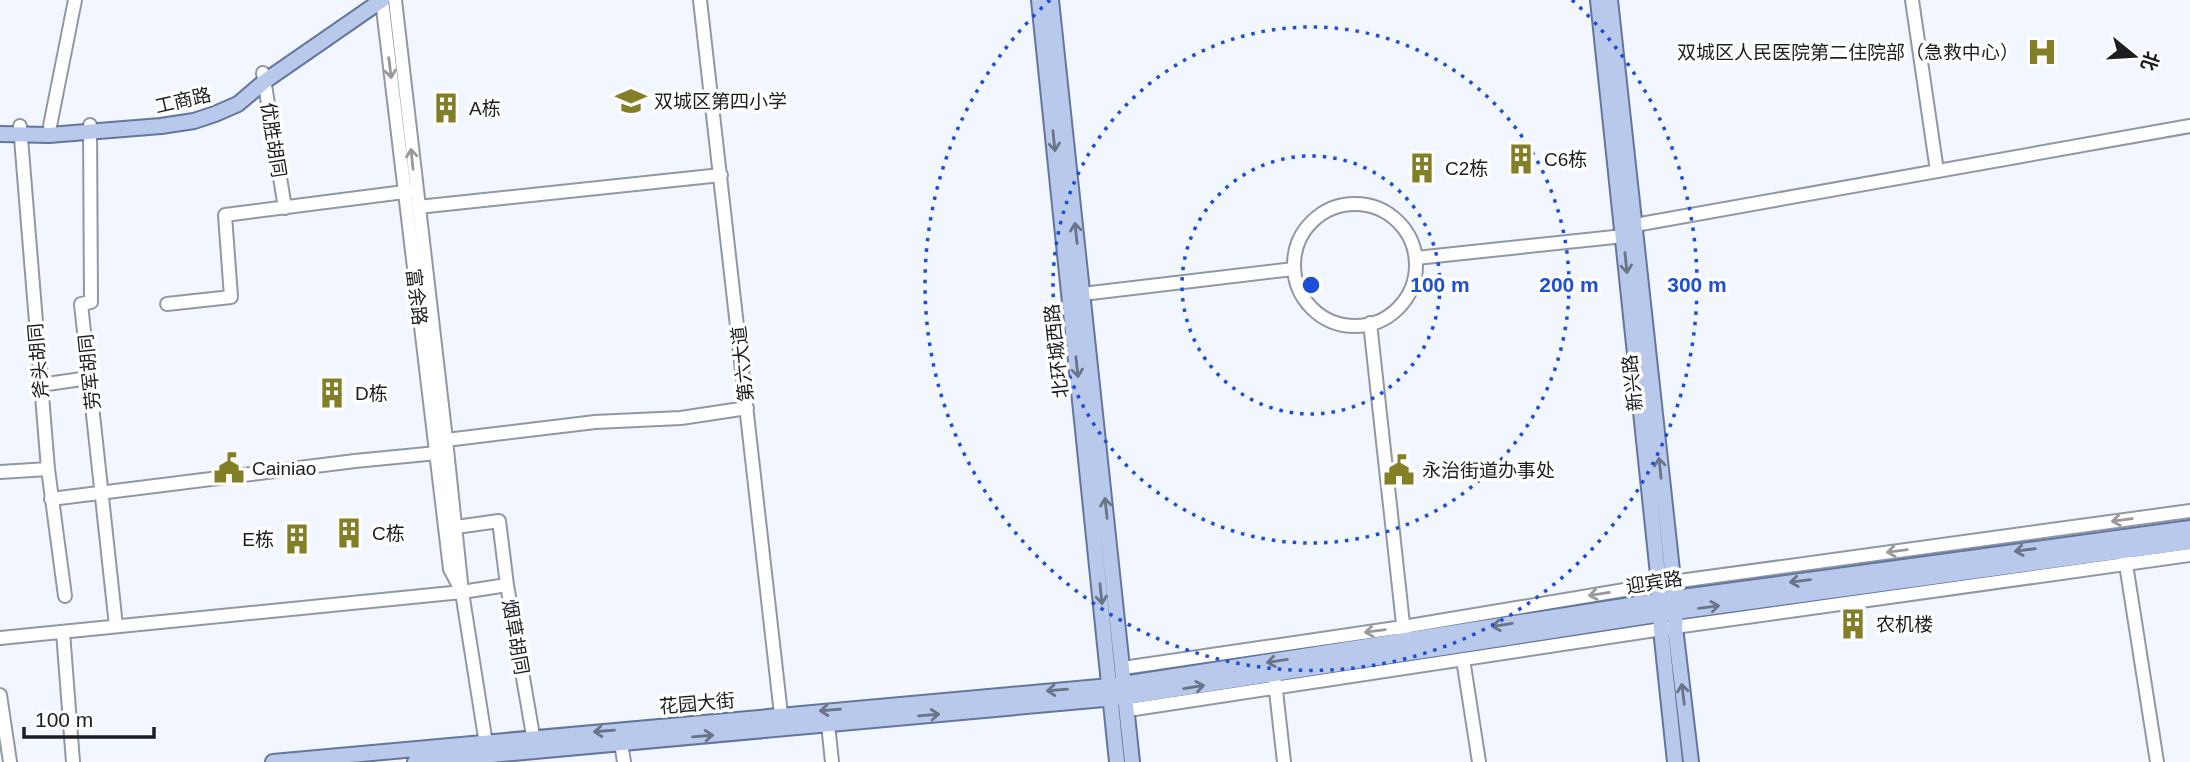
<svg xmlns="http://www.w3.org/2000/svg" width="2190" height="762" font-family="Helvetica,'Noto Sans SC',sans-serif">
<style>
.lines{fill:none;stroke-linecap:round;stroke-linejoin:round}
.minor-casing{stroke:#9297a3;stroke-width:16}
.major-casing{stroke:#64769e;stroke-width:18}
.minor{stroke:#fff;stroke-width:12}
.major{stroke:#b9c9ec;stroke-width:14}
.oneway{stroke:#999a9c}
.oneway2{stroke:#6a7487}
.ring{fill:none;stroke:#1d4ed8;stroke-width:3.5;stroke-dasharray:3.5 7}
.labels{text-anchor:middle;stroke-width:7;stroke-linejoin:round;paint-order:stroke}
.poi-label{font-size:19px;fill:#1c1e22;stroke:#fff;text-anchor:start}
.street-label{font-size:19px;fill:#1c1e22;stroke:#fff}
.centre{fill:#1d4ed8;stroke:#fff;stroke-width:3.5}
.ring-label{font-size:21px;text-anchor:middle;font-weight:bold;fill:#1d4ed8;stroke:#fff;stroke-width:7;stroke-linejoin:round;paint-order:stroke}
</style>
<rect width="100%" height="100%" fill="#f2f6fe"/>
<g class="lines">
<g class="minor-casing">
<path id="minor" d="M382,0L450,569L459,586
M395,0L446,440L462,592L487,750
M700,0L782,723
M1912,0L1937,171
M263,73L285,208
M90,125L91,302L81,304L116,626
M20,126L48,469L65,596
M50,126L75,0
M1294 265a61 61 0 1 1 122 0a61 61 0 1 1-122 0Z
M418,207L721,175
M1416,258L1624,236L1635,225L2190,126
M1074,295L1293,269
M167,304L231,297L225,215L412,191
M1370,323L1404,633
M40,385L89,378
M446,440L595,422L681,418L747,408
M0,472L48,469
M51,499L355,461L437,453
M456,527L499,521L507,585L535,747
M2125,558L2157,762
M63,632L73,762
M0,638L462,592L507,585
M1463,659L1479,762
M1123,668L1403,627L1672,582L2190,511
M1275,682L1284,762
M0,695L10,762
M1128,710L1675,627L2190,555
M828,724L832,762
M621,743L624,762"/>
</g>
<g class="major-casing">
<path id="major" d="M1039,0L1117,762
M1051,0L1132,762
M1598,0L1659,584L1661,629L1675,762
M1610,0L1675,598L1676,612L1675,627L1691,762
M0,134L49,135L161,126L194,121L215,114L238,104L265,81L382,0
M273,762L1110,686L1675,598L2190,528
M415,762L1126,697L1662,614L2190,542"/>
</g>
<use href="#minor" class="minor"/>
<use href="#major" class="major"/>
</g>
<defs><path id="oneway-shaft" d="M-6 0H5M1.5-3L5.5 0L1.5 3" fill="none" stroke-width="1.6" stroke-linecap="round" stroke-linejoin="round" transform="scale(1.75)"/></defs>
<g class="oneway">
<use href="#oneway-shaft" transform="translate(390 68) rotate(83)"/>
<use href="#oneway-shaft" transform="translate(412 159) rotate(-96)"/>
<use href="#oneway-shaft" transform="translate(2122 520) rotate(172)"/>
<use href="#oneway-shaft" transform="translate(1897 551) rotate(172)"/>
<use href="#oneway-shaft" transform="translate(1599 594) rotate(171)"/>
<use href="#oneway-shaft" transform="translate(1375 631) rotate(172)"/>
</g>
<g class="oneway2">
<use href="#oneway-shaft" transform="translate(1054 141) rotate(84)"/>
<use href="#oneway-shaft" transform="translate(1076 233) rotate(-96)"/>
<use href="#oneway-shaft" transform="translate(1626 263) rotate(84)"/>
<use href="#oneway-shaft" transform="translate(1077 367) rotate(84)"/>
<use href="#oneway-shaft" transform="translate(1660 468) rotate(-96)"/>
<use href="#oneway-shaft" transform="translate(1106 508) rotate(-96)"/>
<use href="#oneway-shaft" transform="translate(2025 550) rotate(172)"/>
<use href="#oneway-shaft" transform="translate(1800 581) rotate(172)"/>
<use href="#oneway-shaft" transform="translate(1101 594) rotate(84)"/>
<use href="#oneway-shaft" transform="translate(1709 607) rotate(-8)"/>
<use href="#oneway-shaft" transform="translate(1502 625) rotate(171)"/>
<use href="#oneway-shaft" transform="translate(1277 661) rotate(171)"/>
<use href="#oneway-shaft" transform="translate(1194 687) rotate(-9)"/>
<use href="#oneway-shaft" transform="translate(1057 690) rotate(175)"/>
<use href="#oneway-shaft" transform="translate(1683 694) rotate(-97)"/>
<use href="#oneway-shaft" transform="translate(830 710) rotate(175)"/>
<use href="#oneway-shaft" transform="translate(929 715) rotate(-5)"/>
<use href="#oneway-shaft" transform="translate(604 731) rotate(175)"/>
<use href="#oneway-shaft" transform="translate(703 736) rotate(-5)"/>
</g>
<g class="ring">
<circle cx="1311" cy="285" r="129"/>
<circle cx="1311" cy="285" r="258"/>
<path d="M1572 0A386 386 0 1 1 1050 0"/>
</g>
<defs>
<g id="hospital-bare" transform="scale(2.415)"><path d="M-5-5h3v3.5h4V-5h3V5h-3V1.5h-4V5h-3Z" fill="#837f26" stroke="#fff" stroke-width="2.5" paint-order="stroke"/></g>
<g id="school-bare" transform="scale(2.415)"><path d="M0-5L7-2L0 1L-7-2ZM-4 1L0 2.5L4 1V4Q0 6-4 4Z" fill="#837f26" stroke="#fff" stroke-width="2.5" paint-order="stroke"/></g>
<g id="building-bare" transform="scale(2.415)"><path d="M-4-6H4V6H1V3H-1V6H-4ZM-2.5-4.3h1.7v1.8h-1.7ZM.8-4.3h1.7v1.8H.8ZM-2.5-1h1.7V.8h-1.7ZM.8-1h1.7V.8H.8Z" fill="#837f26" stroke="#fff" stroke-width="2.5" paint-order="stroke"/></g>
<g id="civic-bare" transform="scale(2.415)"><path d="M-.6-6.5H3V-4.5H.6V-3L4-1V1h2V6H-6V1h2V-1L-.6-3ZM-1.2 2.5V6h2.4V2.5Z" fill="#837f26" stroke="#fff" stroke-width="2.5" paint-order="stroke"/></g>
</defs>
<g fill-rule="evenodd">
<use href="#hospital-bare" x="2042" y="52"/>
<use href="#school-bare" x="631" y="101"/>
<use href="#building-bare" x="446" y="108"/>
<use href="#building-bare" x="1521" y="159"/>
<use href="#building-bare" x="1422" y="168"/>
<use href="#building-bare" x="332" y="393"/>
<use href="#civic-bare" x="229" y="468"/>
<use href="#civic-bare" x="1399" y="470"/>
<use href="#building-bare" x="349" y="533"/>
<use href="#building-bare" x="297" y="539"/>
<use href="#building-bare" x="1853" y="624"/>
</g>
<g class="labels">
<g class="poi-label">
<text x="2019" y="59" text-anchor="end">双城区人民医院第二住院部（急救中心）</text>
<text x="654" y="108">双城区第四小学</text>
<text x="469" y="115">A栋</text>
<text x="1544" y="166">C6栋</text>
<text x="1445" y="175">C2栋</text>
<text x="355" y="400">D栋</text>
<text x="252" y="475">Cainiao</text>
<text x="1422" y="477">永治街道办事处</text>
<text x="372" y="540">C栋</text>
<text x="274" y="546" text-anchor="end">E栋</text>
<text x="1876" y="631">农机楼</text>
</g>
<g class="street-label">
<text transform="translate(183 100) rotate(-13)" y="7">工商路</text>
<text transform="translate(274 140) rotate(81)" y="7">优胜胡同</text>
<text transform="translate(417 297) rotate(83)" y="7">富余路</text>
<text transform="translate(1056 351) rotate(-96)" y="7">北环城西路</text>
<text transform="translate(38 361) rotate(-95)" y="7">斧头胡同</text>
<text transform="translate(742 364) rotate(-96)" y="7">第六大道</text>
<text transform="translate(89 372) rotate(-96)" y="7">劳军胡同</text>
<text transform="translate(1632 383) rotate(-96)" y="7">新兴路</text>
<text transform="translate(1654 582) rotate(-9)" y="7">迎宾路</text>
<text transform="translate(516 637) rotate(80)" y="7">烟草胡同</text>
<text transform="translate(697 703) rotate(-5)" y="7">花园大街</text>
</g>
</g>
<circle cx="1311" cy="285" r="10" class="centre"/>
<g class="ring-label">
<text x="1440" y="292">100 m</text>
<text x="1569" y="292">200 m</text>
<text x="1697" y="292">300 m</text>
</g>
<g transform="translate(2134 56) rotate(108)" stroke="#ffffff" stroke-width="5" paint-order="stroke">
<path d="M0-5L12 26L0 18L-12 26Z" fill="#1c1e22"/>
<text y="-10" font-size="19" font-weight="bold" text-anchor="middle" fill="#1c1e22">北</text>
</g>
<path d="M24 727v10h130v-10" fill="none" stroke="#1c1e22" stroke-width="3.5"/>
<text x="35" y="727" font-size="21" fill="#1c1e22" stroke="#ffffff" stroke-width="5" paint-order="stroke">100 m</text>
</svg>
